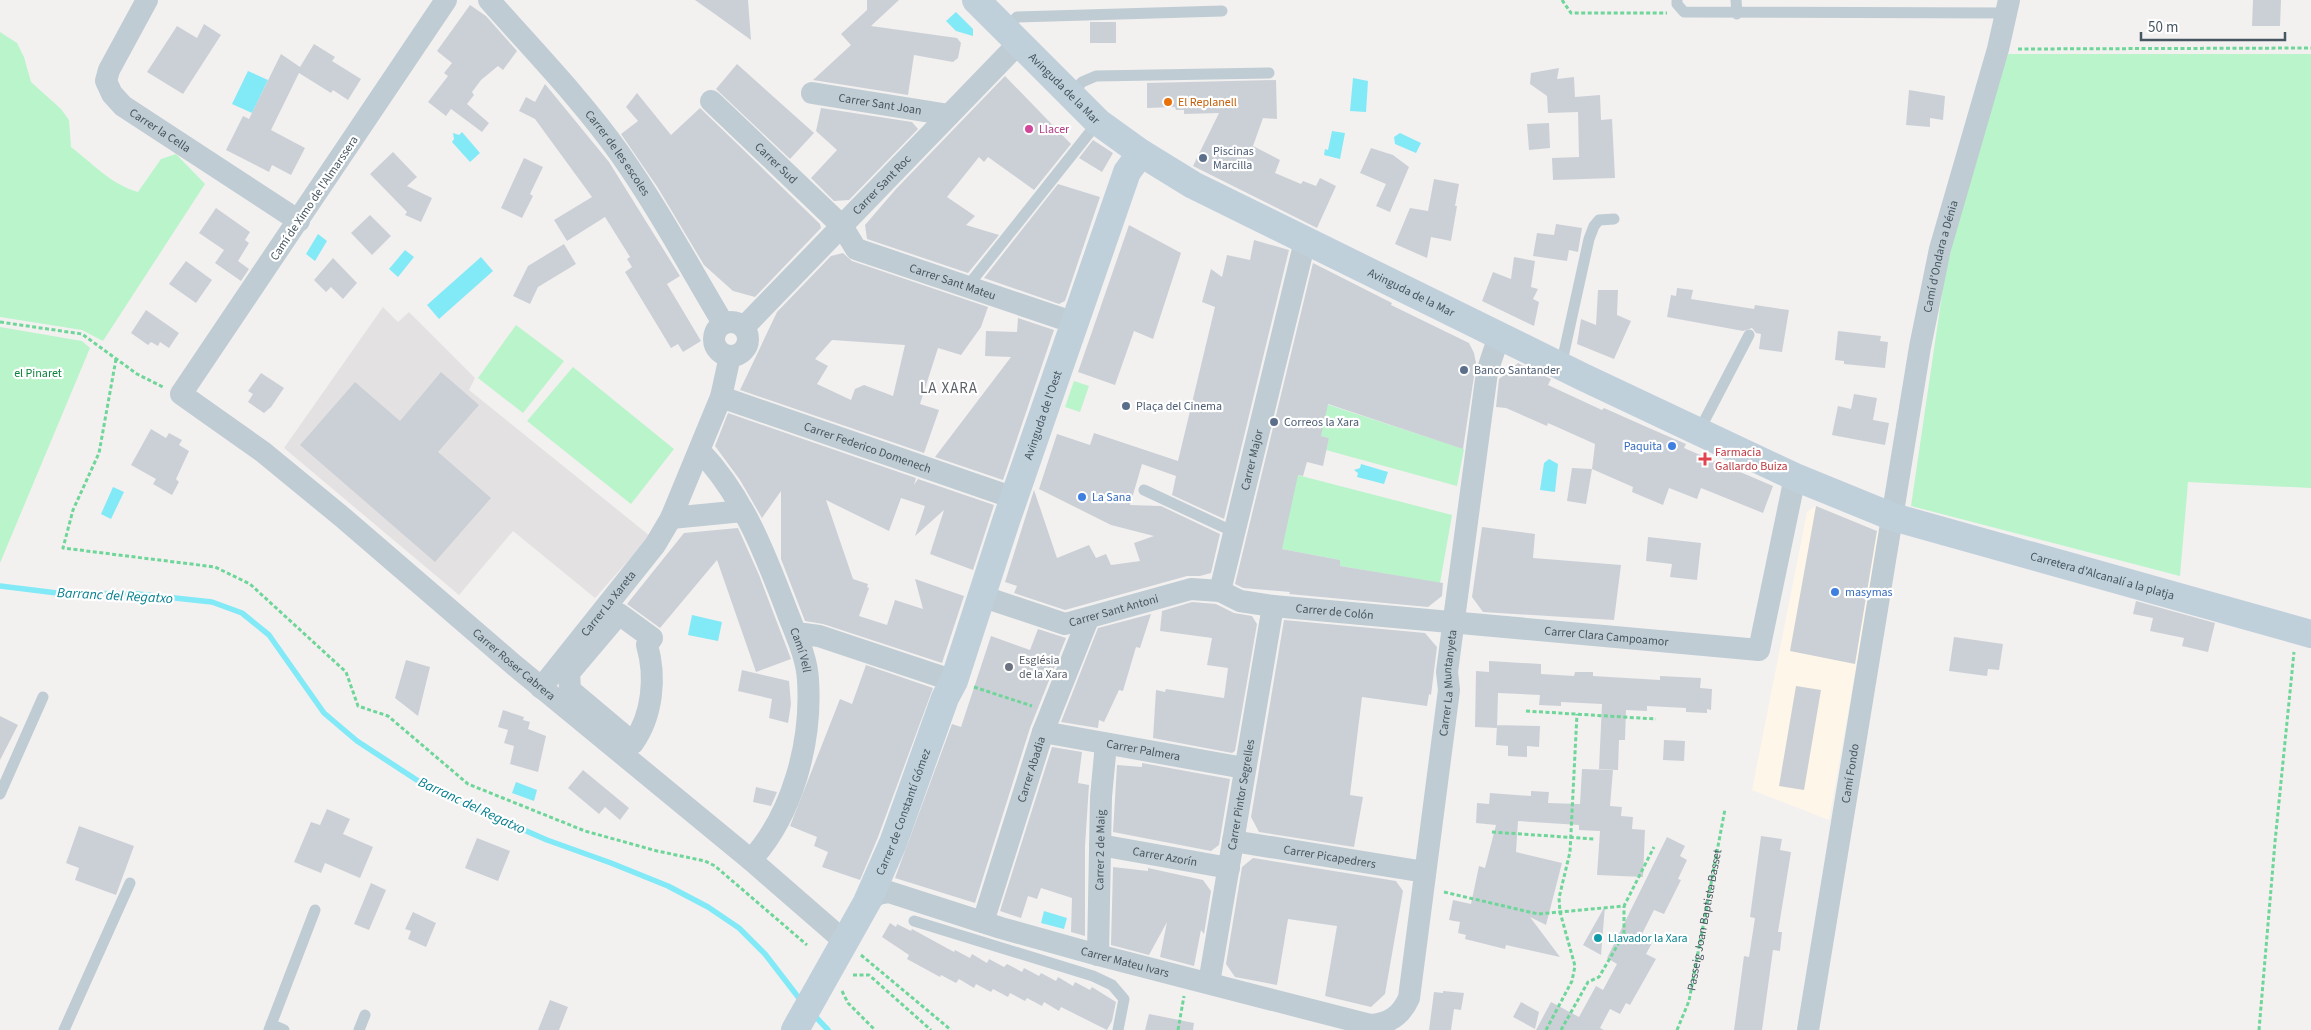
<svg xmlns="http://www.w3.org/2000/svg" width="2311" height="1030" font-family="'Source Sans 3',sans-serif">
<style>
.commercial{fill:#fef6e8}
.education{fill:#e4e1e2}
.green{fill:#baf4cb}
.water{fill:#82e9f6}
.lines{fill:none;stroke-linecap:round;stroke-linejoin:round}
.stream{stroke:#82e9f6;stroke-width:5.5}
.building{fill:#cbd0d6;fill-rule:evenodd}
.path{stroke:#6ed699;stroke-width:3;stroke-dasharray:4 2.5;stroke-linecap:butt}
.lane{stroke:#bfccd3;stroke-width:11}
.street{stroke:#bfccd3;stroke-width:22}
.secondary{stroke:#c0d0db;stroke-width:28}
.food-dot{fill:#e8710a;stroke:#fff;stroke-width:2}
.hotel-dot{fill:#d1479c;stroke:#fff;stroke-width:2}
.service-dot{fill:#5c6f8a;stroke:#fff;stroke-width:2}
.shop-dot{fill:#3f7fe0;stroke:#fff;stroke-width:2}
.health-dot{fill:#e0444e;stroke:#fff;stroke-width:2}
.worship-dot{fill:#6b7280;stroke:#fff;stroke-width:2}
.culture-dot{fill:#0f9aa8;stroke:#fff;stroke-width:2}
.labels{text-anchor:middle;stroke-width:4.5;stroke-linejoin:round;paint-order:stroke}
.street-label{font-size:12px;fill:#465660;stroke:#fff}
.food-label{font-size:12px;fill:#c56008;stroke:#fff;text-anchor:start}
.hotel-label{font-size:12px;fill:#b23c85;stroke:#fff;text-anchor:start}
.service-label{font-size:12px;fill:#4e5e75;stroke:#fff;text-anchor:start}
.park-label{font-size:12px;fill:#0d843d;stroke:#fff}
.shop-label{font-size:12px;fill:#366cbe;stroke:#fff;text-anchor:start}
.health-label{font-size:12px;fill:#be3a42;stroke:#fff;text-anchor:start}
.worship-label{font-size:12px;fill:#5b616d;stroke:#fff;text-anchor:start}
.culture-label{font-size:12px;fill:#0d838f;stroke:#fff;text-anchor:start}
.water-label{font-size:14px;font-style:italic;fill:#047f8e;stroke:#fff}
.quarter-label{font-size:15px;letter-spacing:1px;fill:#5b6166;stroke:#fff}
</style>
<rect width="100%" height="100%" fill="#f3f0f0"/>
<path class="commercial" d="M1816,506L1880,532L1829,820L1752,790L1807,512Z"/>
<path class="education" d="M383,307L398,322L409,312L475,378L469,390L650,536L595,598L513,531L459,595L284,448Z"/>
<path class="green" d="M0,32L17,43L24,57L31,82L61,109L69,120L71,147C92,163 112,185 138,192L161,159L176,154L205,184L103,341L82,330L0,317Z
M2008,54H2311V488L2188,482L2180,576L1911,506L1944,281L1968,175Z
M516,325L564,361L523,413L478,378Z
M0,327L82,341L90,348L0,563Z
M573,367L674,449L631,504L527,421Z
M1074,381L1089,386L1080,412L1065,407Z
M1326,404L1464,449L1457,486L1326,450L1329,438L1321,436Z
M1282,471L1452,515L1440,583L1340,566V560L1282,549Z"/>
<path class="water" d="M956,12L973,29V36L956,31L946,21Z
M248,71L268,80L252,113L232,104Z
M1353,78L1368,81L1366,112L1350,111Z
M1332,131L1345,133L1340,159L1324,155L1325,149L1328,150Z
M462,132L480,153L470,162L452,142L454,139L453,133L459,135Z
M1400,133L1421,143L1416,153L1395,144L1394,137Z
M318,234L327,241L315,261L306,254Z
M405,250L414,257L398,277L389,269Z
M481,257L493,271L439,319L427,305Z
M1549,459L1558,464L1555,492L1540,490L1544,463Z
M1361,464L1388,472L1384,484L1357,477L1358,473L1354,470L1360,468Z
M113,487L124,492L111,519L101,514Z
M692,615L722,622L718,641L688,635Z
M516,782L537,790L534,801L512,793Z
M1044,911L1067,918L1064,929L1041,923Z"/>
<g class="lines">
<path class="stream" d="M0,586L57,593L138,594L212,602L242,613L269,635L324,713L357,741L432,790L547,840L611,863L668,886L708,907L739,928L765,954L802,1002
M813,1014L828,1030"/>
</g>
<path class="building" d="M695,0H748L751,40L719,17Z
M867,0H899L871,26L957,38L961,43L958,58L953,62L914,55L908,95L813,80L851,45L841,34L867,10Z
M2253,0H2281L2280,26H2252Z
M470,5L486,16L517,51L503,70L498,66L481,80L472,92L474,95L467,104L489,123L482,132L451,109L446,116L428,102L448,76L444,73L452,63L437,51Z
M1090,22H1116V43H1090Z
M204,24L221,35L183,94L147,72L177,26L197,38Z
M314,44L335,57L332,61L361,79L348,100L333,90L331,93L299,73L271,130L305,148L291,175L272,165L269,172L226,150L243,116L249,119L281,54L300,67Z
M737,64L814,133L790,159L716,89Z
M1559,68L1557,79L1574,77L1575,97L1600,95L1601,120L1612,119L1615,178L1553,180L1552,158L1579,157L1578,112L1548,113L1547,96L1530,84L1531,73Z
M1005,76L1071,144L1034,190L988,157L984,162L979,157L947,197L975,216L966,225L999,235L968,273L867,239L865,225L896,189Z
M1276,80L1277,119L1263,118L1253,146L1280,160L1275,173L1301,184L1303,181L1316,186L1320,178L1336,186L1317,228L1193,166L1219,113L1184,114V110H1176L1175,107L1147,108V83Z
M545,84L609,162L680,276L667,284L701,341L683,352L678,344L671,348L625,272L632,267L627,259L630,257L605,217L567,241L554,220L592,197L535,119L519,111L526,97L535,102Z
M1909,90L1945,96L1943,120L1930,118V127L1906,125Z
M637,93L671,135L700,108L820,224L821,228L755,297L733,291L704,265L658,188L621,134L638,121L626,107Z
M821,108L912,122L918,129L849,200L834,201L811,178L837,150L816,131Z
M1549,123L1550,148L1529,150L1527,124Z
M1093,140L1113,153L1102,172L1079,158Z
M1371,148L1393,155L1409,167L1390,212L1376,206L1386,184L1360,173Z
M393,152L417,177L407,186L432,198L421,222L405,215L407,212L370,174Z
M524,158L543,167L530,194L533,196L522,218L501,208Z
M1434,179L1459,184L1455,206H1457L1451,241L1431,237L1427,258L1395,244L1410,208L1428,211Z
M1058,184L1100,197L1065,301L1059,304L984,278Z
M216,208L250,232L245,240L249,243L238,261L249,269L241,281L215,263L224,250L199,233Z
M370,215L391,236L372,255L351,233Z
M1556,224L1582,228L1578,252L1569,250L1567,261L1533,256L1537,233L1554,235Z
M1129,225L1181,253L1153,339L1134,331L1115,385L1078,372Z
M1254,240L1289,250L1224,519L1172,495L1176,476L1142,464L1130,505L1161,506L1220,534L1211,573L1200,576H1187L1065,610L1014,593L1017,586L1005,582L1034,490L1057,558L1089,545L1096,558L1106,554L1111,565L1140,561L1134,543L1154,536L1111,525L1039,489L1057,434L1090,445L1094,433L1178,461L1215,307L1202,302L1211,269L1222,277L1227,255L1250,260Z
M564,244L576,264L538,287L530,304L513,296L528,266Z
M843,253L852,261L988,307L981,327L961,355L938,348L920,404L939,410L924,453L740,390L777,312L831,256ZM832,340L905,345L893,396L864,385L855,389L851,400L817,384L828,366L815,359Z
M1514,257L1535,261L1531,287L1538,289L1533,299L1539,302L1534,326L1482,301L1493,272L1511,279Z
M333,258L357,283L343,299L331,287L326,292L314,280Z
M186,261L212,280L196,303L169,284Z
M1313,263L1392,303L1391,305L1469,343L1474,353L1476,363L1463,449L1328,404L1321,436L1329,438L1323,466L1307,462L1303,476L1298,475L1282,549L1340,560V566L1443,583L1442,596L1428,607L1289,594L1290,592L1243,588L1235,584Z
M1677,288L1693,290L1691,299L1754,309L1755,305L1789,310L1782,352L1759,349L1761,334L1756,333L1752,328L1743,331L1667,317L1671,295L1676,296Z
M1598,290H1618L1617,315L1631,321L1614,359L1577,344L1581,319L1596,325Z
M146,310L179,333L169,348L160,342L158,346L151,342L148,345L131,333Z
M1018,318L1054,330L1003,480L935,457L1011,357L985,356L986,331L1017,332Z
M1838,331L1881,336L1880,341L1888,342L1885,368L1844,364V361L1835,360Z
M1518,363L1551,379L1548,385L1602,410L1604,408L1649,428L1686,444L1684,448L1773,486L1763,513L1701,488L1697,499L1669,488L1663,505L1632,492L1633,487L1592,469L1595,444L1548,423L1547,426L1506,408L1496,407L1499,379Z
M441,372L479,405L438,452L491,498L435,562L300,445L355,382L400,421Z
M261,373L284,388L271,407L264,413L248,402L253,394L248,391Z
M1854,394L1877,398L1873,420L1889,423L1885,445L1832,435L1838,406L1851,409Z
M728,413L916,478L914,485L918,479L994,505L973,570L930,554L944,510L915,536L925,506L901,498L889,531L826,500L853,579L868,584L867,587L869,588L859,616L887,625L895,600L923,609L915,579L964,596L942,663L823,624L805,621L781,559V491L762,518L740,480L715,446Z
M151,429L166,438L169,433L182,440L179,445L189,451L176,479L179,482L172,495L153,484L156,479L131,465Z
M1572,468L1592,469L1586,504L1567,501Z
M1816,506L1877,531L1855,664L1790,651Z
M1482,527L1535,534L1533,558L1621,565L1614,620L1483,612L1472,597Z
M738,528L759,575L791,659L756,672L717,560L660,628L627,604L684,533Z
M1648,537L1701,543L1697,580L1670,577L1672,564L1646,561Z
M2136,601L2215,623L2208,652L2182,646L2184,638L2150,631L2153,618L2133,614Z
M1192,602L1216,604L1234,613L1252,616L1257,624L1235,751L1232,753L1153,738L1156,690L1165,692L1166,689L1224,698L1228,668L1207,665L1212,638L1160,631L1162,611Z
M1151,614L1140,648L1136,647L1123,691L1119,690L1104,722L1099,720L1098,728L1061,722L1098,628Z
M1284,620L1425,633L1437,647L1431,695L1429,694L1427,706L1362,697L1350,795L1363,797L1354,847L1259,832L1251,817Z
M1038,629L1066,638L1030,728L975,903L895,878L952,724L961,727L991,636L1030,650Z
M1954,637L2003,644L1999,670L1988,669L1987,676L1949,671Z
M406,660L430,667L418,716L395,698Z
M1489,661L1541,664V674L1574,676L1575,672H1593V676L1660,680V676L1701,678L1700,688L1712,689L1711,710L1707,709V713L1686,712V708L1647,706V711L1626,710L1625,740H1619L1618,770L1599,769L1602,704L1561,702V706L1539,705L1540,695L1498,693L1497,728L1475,727L1476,671L1489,672Z
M866,665L933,688L878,837L860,880L822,867L828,852L814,846L817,837L790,826L840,699L852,704Z
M742,670L789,681L791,704L788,723L769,718L772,699L738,691Z
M1796,686L1821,690L1804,790L1779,786Z
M503,710L524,717L523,720L530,722L528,729L546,736L538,772L510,764L514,746L504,743L508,730L498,727Z
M0,716L18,725L0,760Z
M1497,725L1540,726L1539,747L1527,746V757L1508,756V746L1496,745Z
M1664,740L1685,741L1684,761L1663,760Z
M1052,747L1082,752L1078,783L1089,785L1085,846V936L1071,932L1072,898L1041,888L1037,899L1028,896L1021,918L1000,911Z
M1142,763L1230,779L1219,845L1211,851L1113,832L1117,765L1142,767Z
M1582,769L1613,770L1610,806L1622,807L1621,816L1633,817L1632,829L1645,830L1643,877L1597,875L1600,831L1579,830V825L1518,821L1516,852L1562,863L1546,925L1530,917L1560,957L1506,945L1505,949L1465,939L1466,935L1458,933L1460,922L1449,920L1453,900L1471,904L1479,866L1485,868L1496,825L1476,823L1477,803L1489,804L1490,793L1531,796V791L1549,792L1548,803L1580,804Z
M583,770L629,808L620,820L605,807L599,814L568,788Z
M756,787L777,792L771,806L753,802Z
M327,809L350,819L343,834L373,847L360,878L325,863L321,873L294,862L311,822L320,825Z
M79,826L134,846L116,895L75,880L79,868L66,863Z
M1761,836L1782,839L1780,850L1791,852L1778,932H1782L1780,951L1773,950L1762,1030H1734L1744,956L1749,957L1755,918L1750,917Z
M1667,837L1685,846L1680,856L1687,860L1678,879L1681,880L1664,914L1654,910L1641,936L1652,943L1646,954L1656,959L1630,1005L1626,1003L1620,1014L1610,1009L1600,1028L1604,1030H1536L1551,1002L1579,1017L1596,986L1603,990L1617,964L1607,958Z
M477,838L510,851L498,881L465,868Z
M1253,858L1396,881L1403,891L1385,994L1371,1007L1325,996L1337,926L1288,919L1277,985L1235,977L1226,964L1242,867Z
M1113,867L1148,871V868L1203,880L1211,891L1204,934L1201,930L1194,966L1160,957L1167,922L1149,955L1111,945Z
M371,883L386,890L369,930L354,924Z
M1605,906L1601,955L1583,945Z
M413,912L436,923L426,947L408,939L411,931L405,929Z
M890,923L896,927L897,924L911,931L912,929L954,952L955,950L970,958L972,954L987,963L989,959L1004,967L1007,964L1022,972L1024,968L1039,976L1041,973L1056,981L1058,977L1073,986L1075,982L1090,990L1092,987L1116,1002L1112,1021L1107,1030L1061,1007L1059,1011L1044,1002L1042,1006L1027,998L1025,1001L1010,993L1008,997L993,989L991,992L976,984L974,988L959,979L956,983L941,975L940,977L907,959L909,955L882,937Z
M1443,991L1464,993L1461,1010L1454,1009L1451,1030H1429L1434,992L1443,993Z
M550,1000L568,1007L559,1030H538Z
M1521,1002L1539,1012L1535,1029L1513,1017Z
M1149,1014L1194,1023L1193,1030H1145Z"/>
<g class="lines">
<g class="path">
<path d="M1562,0L1571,13H1667"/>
<path d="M2018,49L2311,48"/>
<path d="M0,322L82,334L137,374L163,387"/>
<path d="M116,359L99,453L73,510L63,548L215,567L250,584L346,672L358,706L388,716L468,784L585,831L657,851L705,861L715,866L807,945"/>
<path d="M974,687L1032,706"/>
<path d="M1526,711L1656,719"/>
<path d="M1492,832L1594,839"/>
<path d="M1444,892L1538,914L1624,906L1654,847"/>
<path d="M861,955L951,1030"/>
<path d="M853,975H869L931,1030"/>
<path d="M842,991L848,1003L875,1030"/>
<path d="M1178,1030L1184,996"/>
<path d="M1546,1030L1572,981L1575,966L1560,912L1559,898L1570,852L1577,714"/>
<path d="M1561,1030L1588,982L1599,977L1624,934V906"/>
<path id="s1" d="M1677,1030L1689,1001L1725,809"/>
<path d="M2259,1030L2275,842L2294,652"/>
</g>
<path class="lane" d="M1677,0V4L1684,12L2007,13
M1736,0L1737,14
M1005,30L1017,17L1222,11
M1071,95L1082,82L1096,76L1269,73
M967,287L1098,122
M1561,366L1589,239L1594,226L1599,220L1614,219
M1699,431L1749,335
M1144,490L1234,532
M0,794L43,697
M914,921L1093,976L1112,985L1124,999L1118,1030
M271,1024L284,1030
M64,1030L130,883
M269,1030L315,910
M359,1030L365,1015"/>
<g class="street">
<path id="s2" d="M147,0L109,70L106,81L112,94L123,106L299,221"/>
<path id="s3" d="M446,0L181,394L263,452L341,516L514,665L751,860L843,940"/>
<path id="s4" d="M489,0C533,50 581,99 620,154C658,208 689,266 723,323"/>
<path id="s5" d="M812,93L949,115"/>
<path id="s6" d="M711,101L842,226L856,249L1075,323"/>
<circle cx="731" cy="339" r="17"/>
<path id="s7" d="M744,327L1018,44"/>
<path id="s8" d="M721,397L1014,498"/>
<path id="s9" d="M700,451C744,497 766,556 788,614C796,635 807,658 808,680C812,742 793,814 751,860"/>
<path d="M671,518L743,511"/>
<path id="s10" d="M1220,591L1305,241"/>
<path id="s11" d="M981,596L1065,624L1191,589L1220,591L1240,601L1273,606L1759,650L1795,477"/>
<path d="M619,614L652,638L647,645C656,676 653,715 633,743L570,690L569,673Z"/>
<path d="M804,634L819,636L954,681"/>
<path id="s12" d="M541,688L655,545L671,518L721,397L730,356"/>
<path id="s13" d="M1043,732L1244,768"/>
<path id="s14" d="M1233,841L1425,872"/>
<path id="s15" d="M1100,845L1229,868"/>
<path id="s16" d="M867,902L878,894L889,892L1001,928L1098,955L1370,1025C1389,1024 1401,1016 1409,998L1449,690L1447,672L1450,649L1487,372L1499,336"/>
<path id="s17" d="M983,922L1043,732L1088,619"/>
<path id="s18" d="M1098,955L1101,797L1106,744"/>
<path id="s19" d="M1209,983L1273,606"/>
<path id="s20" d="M1808,1030L1920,347L1940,249L1998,49L2009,0"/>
</g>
<g class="secondary">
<path id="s21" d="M976,0L1098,122L1141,153L1193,185L1583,377L1795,477L1893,517L2311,634"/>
<path id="s22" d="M795,1030L867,902L893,843L945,698L954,681L1006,521L1127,172L1141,153"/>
</g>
</g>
<circle class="food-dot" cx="1168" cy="102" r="5"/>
<circle class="hotel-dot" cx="1029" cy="129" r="5"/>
<g class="service-dot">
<circle cx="1203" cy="158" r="5"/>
<circle cx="1464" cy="370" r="5"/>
<circle cx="1126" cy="406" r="5"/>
<circle cx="1274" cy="422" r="5"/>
</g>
<g class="shop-dot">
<circle cx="1672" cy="446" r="5"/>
<circle cx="1082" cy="497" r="5"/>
<circle cx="1835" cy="592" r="5"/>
</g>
<path class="health-dot" d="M1702.5 451.5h5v5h5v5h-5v5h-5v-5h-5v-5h5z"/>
<circle class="worship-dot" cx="1009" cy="667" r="5"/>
<circle class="culture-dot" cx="1598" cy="938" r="5"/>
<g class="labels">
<g class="street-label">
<text dy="4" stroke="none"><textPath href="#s21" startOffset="125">Avinguda de la Mar</textPath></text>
<text dy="4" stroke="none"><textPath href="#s5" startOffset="69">Carrer Sant Joan</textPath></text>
<text dy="4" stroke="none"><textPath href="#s2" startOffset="166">Carrer la Cella</textPath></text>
<text dy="4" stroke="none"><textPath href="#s4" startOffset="200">Carrer de les escoles</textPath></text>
<text dy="4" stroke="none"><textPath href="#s6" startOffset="90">Carrer Sud</textPath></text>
<text dy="4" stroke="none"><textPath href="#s7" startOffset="198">Carrer Sant Roc</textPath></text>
<text transform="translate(314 198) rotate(-56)" y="4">Camí de Ximo de l'Almarssera</text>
<text dy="4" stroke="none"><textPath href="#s20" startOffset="785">Camí d’Ondara a Dénia</textPath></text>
<text dy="4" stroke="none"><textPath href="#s6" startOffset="310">Carrer Sant Mateu</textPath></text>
<text dy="4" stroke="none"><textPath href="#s21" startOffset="530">Avinguda de la Mar</textPath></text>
<text dy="4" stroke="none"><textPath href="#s22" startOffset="665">Avinguda de l'Oest</textPath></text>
<text dy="4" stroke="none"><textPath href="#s8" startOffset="155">Carrer Federico Domenech</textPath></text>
<text dy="4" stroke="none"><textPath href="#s10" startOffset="135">Carrer Major</textPath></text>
<text dy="4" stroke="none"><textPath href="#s21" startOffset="1279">Carretera d'Alcanalí a la platja</textPath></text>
<text dy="4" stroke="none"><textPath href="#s12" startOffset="108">Carrer La Xareta</textPath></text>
<text dy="4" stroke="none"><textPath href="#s11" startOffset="139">Carrer Sant Antoni</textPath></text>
<text dy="4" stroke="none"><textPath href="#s11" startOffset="366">Carrer de Colón</textPath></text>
<text dy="4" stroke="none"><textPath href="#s11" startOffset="639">Carrer Clara Campoamor</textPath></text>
<text dy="4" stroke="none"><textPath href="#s9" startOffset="225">Camí Vell</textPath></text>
<text dy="4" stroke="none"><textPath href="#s3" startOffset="904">Carrer Roser Cabrera</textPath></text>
<text dy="4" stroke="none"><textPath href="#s16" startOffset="892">Carrer La Muntanyeta</textPath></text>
<text dy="4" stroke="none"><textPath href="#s13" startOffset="102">Carrer Palmera</textPath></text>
<text dy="4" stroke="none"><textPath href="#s17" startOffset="160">Carrer Abadia</textPath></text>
<text dy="4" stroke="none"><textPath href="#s20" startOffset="260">Camí Fondo</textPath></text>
<text dy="4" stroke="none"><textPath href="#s19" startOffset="191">Carrer Pintor Segrelles</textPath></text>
<text dy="4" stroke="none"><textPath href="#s22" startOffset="244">Carrer de Constantí Gómez</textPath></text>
<text dy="4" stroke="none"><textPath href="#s18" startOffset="105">Carrer 2 de Maig</textPath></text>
<text dy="4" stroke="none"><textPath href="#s15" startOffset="66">Carrer Azorín</textPath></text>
<text dy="4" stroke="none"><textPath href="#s14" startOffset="98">Carrer Picapedrers</textPath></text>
<text dy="4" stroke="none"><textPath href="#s1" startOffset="114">Passeig Joan Baptista Basset</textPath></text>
<text dy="4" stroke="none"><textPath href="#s16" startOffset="271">Carrer Mateu Ivars</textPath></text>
</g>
<g class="food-label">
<text x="1178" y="106">El Replanell</text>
</g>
<g class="hotel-label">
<text x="1039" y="133">Llacer</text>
</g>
<g class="service-label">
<text x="1213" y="155">Piscinas<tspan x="1213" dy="14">Marcilla</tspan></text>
<text x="1474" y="374">Banco Santander</text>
<text x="1136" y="410">Plaça del Cinema</text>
<text x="1284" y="426">Correos la Xara</text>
</g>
<g class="park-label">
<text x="38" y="377">el Pinaret</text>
</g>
<g class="shop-label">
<text x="1662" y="450" text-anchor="end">Paquita</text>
<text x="1092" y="501">La Sana</text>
<text x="1845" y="596">masymas</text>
</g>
<g class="health-label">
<text x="1715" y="456">Farmacia<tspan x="1715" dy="14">Gallardo Buiza</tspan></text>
</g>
<g class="worship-label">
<text x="1019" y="664">Església<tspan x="1019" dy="14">de la Xara</tspan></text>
</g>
<g class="culture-label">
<text x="1608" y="942">Llavador la Xara</text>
</g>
<g class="water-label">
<text transform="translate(115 595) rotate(3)" y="5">Barranc del Regatxo</text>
<text transform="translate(472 805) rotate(25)" y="5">Barranc del Regatxo</text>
</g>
<g class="quarter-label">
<text x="949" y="393">LA XARA</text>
</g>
</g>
<path d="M2141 32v8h144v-8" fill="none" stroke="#465660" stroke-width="2.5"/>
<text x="2148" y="32" font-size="15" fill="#465660" stroke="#ffffff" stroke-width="4" paint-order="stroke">50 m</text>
</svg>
